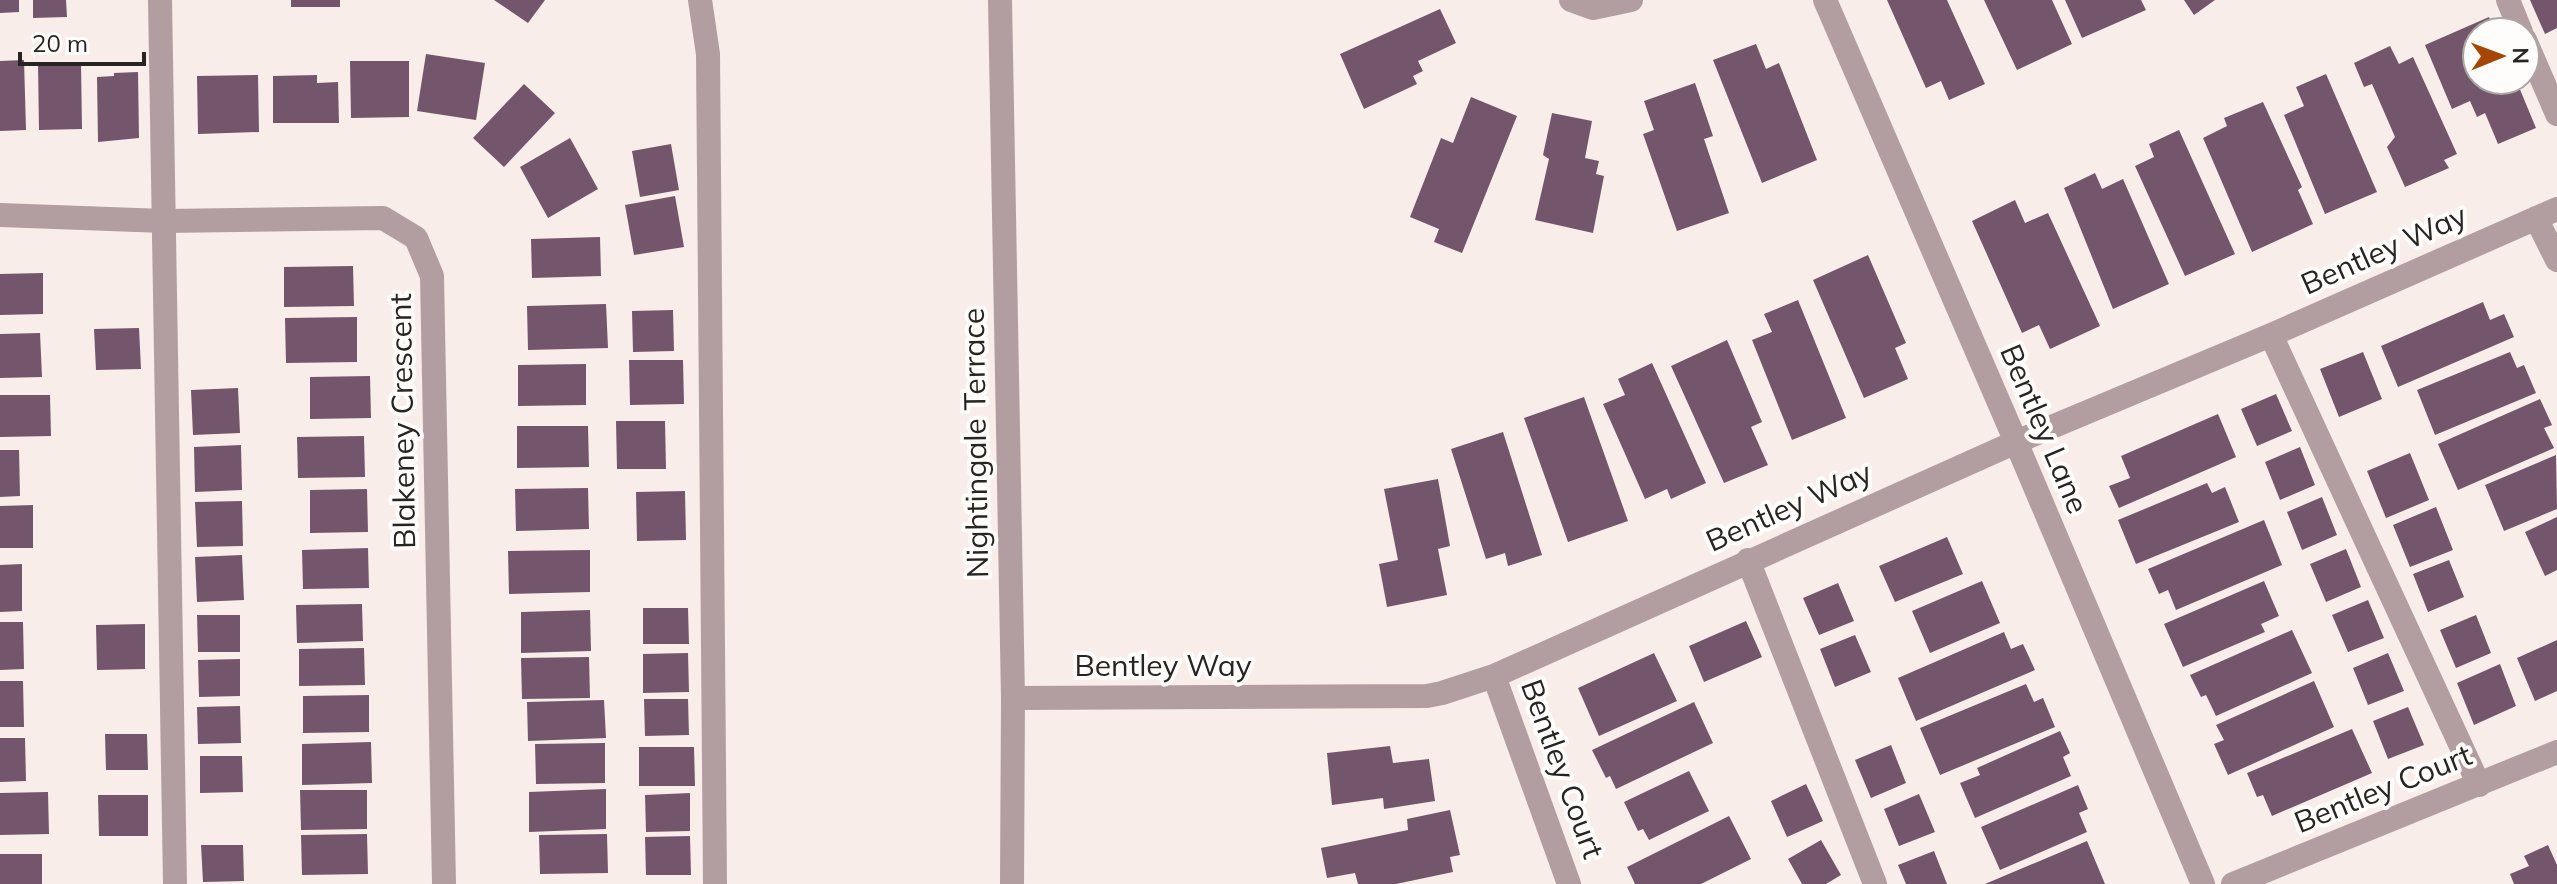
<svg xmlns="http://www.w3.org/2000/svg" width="2557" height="884" font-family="Mulish,sans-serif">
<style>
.building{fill:#73566c}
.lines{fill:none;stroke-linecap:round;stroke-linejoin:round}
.lane{stroke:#b29ea1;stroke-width:24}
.street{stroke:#b29ea1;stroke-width:24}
.labels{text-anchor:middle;stroke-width:8;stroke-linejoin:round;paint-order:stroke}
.street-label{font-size:30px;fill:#272421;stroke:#fffdfb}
</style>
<rect width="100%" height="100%" fill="#f8ede8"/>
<path class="building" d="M0,0H19V12L0,13Z
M33,0H66L67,17L33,18Z
M291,0H340V7H291Z
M494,0H545L528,23Z
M1887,0H1947L1985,84L1949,100L1941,81L1926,88Z
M1984,0H2052L2072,44L2017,70Z
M2065,0H2141L2146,10L2082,38Z
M2184,0H2215L2194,15Z
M2530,0H2557V28L2545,34Z
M1440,9L1456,43L1418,61L1423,71L1413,76L1417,84L1364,109L1340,54Z
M2489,17L2495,32H2477V80H2516L2536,128L2498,144L2485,113L2477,117L2470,101L2452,109L2425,45Z
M1756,44L1766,69L1779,63L1817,160L1762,183L1713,60Z
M2390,46L2399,64L2413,57L2457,154L2444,160L2449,168L2405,187L2387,147L2395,137L2372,84L2364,87L2354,63Z
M426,54L485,63L476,120L417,111Z
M24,60L26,130L0,131V61Z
M350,61H409V117L351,118Z
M81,63L82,129L39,130L38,64Z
M138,72L139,138L98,142L97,77L114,76V73Z
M2326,74L2377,192L2325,214L2284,115L2304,106L2296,87Z
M258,75L259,132L198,134L197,76Z
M317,75V83L338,82L339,123H273V76Z
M1695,83L1713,136L1704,139L1729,213L1677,231L1643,134L1654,130L1644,101Z
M524,84L555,113L504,167L473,138Z
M1471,97L1517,116L1462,253L1434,242L1439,229L1410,217L1441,138L1453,143Z
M2263,102L2302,187L2298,190L2313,224L2252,252L2203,138L2227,126L2224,118Z
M1552,113L1592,121L1585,158L1599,161L1596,174L1604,176L1593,233L1535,220L1549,159L1543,155Z
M2179,130L2235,254L2185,276L2135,166L2154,157L2149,144Z
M570,138L598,189L548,218L520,167Z
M671,144L679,190L640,197L632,151Z
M2095,173L2102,189L2123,179L2169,284L2113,309L2064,188Z
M675,196L684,247L634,255L625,205Z
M2015,200L2025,223L2048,213L2100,326L2050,349L2039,325L2022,333L1972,221Z
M600,237L601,276L532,278L531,239Z
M1868,255L1906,343L1895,348L1908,379L1864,398L1813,280Z
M353,266L354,306L284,307V267Z
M43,273V314L0,315V274Z
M1798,300L1846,418L1792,440L1752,340L1772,332L1764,314Z
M2483,302L2490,320L2504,314L2514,337L2398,387L2381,346Z
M606,304L608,348L528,350L527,306Z
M673,310L674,351L633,352L632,311Z
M357,317V362L286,363L285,318Z
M139,328L141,369L96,370L94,329Z
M40,333L42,377L0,378V334Z
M1727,340L1762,422L1751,427L1768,465L1724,483L1671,366Z
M2363,352L2382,399L2339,417L2320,369Z
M2510,352L2517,368L2524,365L2536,393L2435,435L2417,390Z
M629,360H683L684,404L630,405Z
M1652,363L1706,483L1671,499L1667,489L1645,499L1603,404L1625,395L1618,379Z
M586,364V405L518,406V365Z
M370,376L371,418L310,419V377Z
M238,388L240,433L193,435L191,390Z
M2276,394L2292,431L2257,446L2241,409Z
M0,395H50L51,436L0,437Z
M1584,397L1628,521L1568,542L1524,418Z
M2540,399L2552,425L2544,428L2554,448L2458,490L2438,444Z
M2218,414L2236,457L2119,508L2109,486L2130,478L2121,456Z
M616,421H665L666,469H617Z
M517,426H588L589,467L517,468Z
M1503,432L1542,555L1508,566L1505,553L1486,559L1451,449Z
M364,436L365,477L298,478L297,437Z
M241,445L242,490L195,492L194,447Z
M2300,447L2315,485L2280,500L2265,462Z
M0,450H19L20,496L0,497Z
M2410,453L2429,500L2386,518L2367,471Z
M2556,455L2557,509L2504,531L2485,485Z
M1438,479L1450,546L1438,549L1447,595L1387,607L1379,564L1398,560L1384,489Z
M2207,483L2212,493L2225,487L2239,522L2136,564L2118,520Z
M588,488L589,529L516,531L515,489Z
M367,489L368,532L310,533V490Z
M685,491L686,540L637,541L636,492Z
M2322,497L2337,535L2302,550L2287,512Z
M242,501L243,546L197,547L195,502Z
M33,505V548H0V506Z
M2436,507L2453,550L2410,567L2393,525Z
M2557,517V570L2545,576L2525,532Z
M2264,520L2282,565L2176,610L2168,590L2159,594L2148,569Z
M1947,537L1963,574L1895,602L1879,566Z
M368,548L369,588L303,589L302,550Z
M2346,549L2361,587L2326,602L2310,564Z
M590,550V592L509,594L508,551Z
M242,555L244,600L197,602L195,557Z
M2449,560L2464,597L2428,612L2413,574Z
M22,564V611L0,612V565Z
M1982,581L2000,623L1930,653L1912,611Z
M2264,581L2279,616L2261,624L2265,632L2183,667L2164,624Z
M1838,583L1854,621L1819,635L1803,598Z
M2368,600L2384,638L2348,652L2332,615Z
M362,604L363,641L297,643L296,605Z
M643,608H688L689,644H643Z
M590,610L591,651L521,653V612Z
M197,615H240V652H198Z
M2476,615L2491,653L2456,668L2440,630Z
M1746,621L1762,657L1704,682L1689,646Z
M0,622H23L24,669L0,670Z
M145,624V669L97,670L96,625Z
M2292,630L2312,673L2216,716L2206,695L2201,697L2190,675Z
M2004,632L2011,649L2023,644L2035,670L1916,721L1898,678Z
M1855,635L1871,672L1835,687L1820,649Z
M2557,640V691L2535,701L2517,658Z
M364,648L365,685L299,686V649Z
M688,653L689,692L643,693V654Z
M1654,653L1677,701L1599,736L1578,688Z
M2388,653L2404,691L2368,705L2353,668Z
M589,657L590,698L522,699L521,658Z
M240,659V696L199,697L198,660Z
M2500,664L2516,706L2474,725L2457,683Z
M0,681H23L24,727H0Z
M2314,681L2334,727L2228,775L2214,744L2224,740L2216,725Z
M2026,684L2034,702L2043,698L2055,727L1940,775L1920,728Z
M369,695V732L303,733V696Z
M644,699H688L689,735L645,736Z
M604,700L606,738L528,741L527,702Z
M1694,702L1713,743L1616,789L1610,776L1606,778L1592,750Z
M240,706L241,743L198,744L197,707Z
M2408,707L2424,745L2388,759L2373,721Z
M2352,729L2372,773L2272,816L2263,795L2257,797L2247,773Z
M2060,731L2070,753L2063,757L2071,776L1975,818L1960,783L1980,775L1977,768Z
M105,734H147L148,770H106Z
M0,738H25L26,781L0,782Z
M371,742L372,783L302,785V744Z
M605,743V783L536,784L535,744Z
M1891,745L1906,783L1871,798L1855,760Z
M1390,746L1393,763L1429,759L1435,801L1384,809L1383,798L1332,805L1327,753Z
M639,747H694L695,786H639Z
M200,756H242L243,792L200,793Z
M1689,771L1709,811L1649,840L1643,829L1638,831L1624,802Z
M1806,784L1823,821L1787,837L1771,801Z
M2078,785L2088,809L2079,813L2087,832L2000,870L1981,827Z
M606,789V829L529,832V792Z
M300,790H367V829L301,830Z
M48,792L49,834L0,835V793Z
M690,793V831L646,832L645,795Z
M1919,794L1935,832L1899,846L1884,809Z
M98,795H148V836H99Z
M1450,810L1460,855L1450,857L1453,872L1396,884H1358L1355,873L1327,878L1321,848L1408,830L1407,819Z
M1729,816L1751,859L1701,884H1635L1627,867Z
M367,834L368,874L302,875L301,835Z
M607,834L608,873L540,874L539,835Z
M690,836L691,875H646L645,837Z
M1821,840L1841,875L1826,884H1802L1788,859Z
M2087,841L2105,884H1985Z
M201,845H243L244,881L203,882Z
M2548,845L2557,865V884H2514L2510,874L2529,866L2524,856Z
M1934,851L1947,884H1906L1898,865Z
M0,854H42V884H0Z"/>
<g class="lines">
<path class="lane" d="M160,0L175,884
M700,0L708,54L715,884
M2508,0L2521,32
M2525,40L2557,114"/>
<path class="street" d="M1000,0L1013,698L1012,884
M1571,0L1593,8L1631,0
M1825,0L2016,442L2203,884
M0,215L164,221L383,218L416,238L432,276L444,884
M2536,218L2557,260
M2271,335L2479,785
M1748,560L1875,884
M1494,676L1569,884
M1013,698L1427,696L1442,693L1494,676L2016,442L2271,335L2557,209
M2233,884L2557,752"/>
</g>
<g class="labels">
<g class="street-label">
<text transform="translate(2384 250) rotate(-24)" y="10">Bentley Way</text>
<text transform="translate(403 421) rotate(-91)" y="10">Blakeney Crescent</text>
<text transform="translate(2044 429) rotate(67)" y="10">Bentley Lane</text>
<text transform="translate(976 443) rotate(-91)" y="10">Nightingale Terrace</text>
<text transform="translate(1789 507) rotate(-24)" y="10">Bentley Way</text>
<text x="1163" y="676">Bentley Way</text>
<text transform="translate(1562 769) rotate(70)" y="10">Bentley Court</text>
<text transform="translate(2383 789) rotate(-22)" y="10">Bentley Court</text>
</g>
</g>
<g transform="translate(2501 56) rotate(89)"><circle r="38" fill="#fffdfb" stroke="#a9a6a4" stroke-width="2"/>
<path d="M0-6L14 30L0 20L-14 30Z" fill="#a74502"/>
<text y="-12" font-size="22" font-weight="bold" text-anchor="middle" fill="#272421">N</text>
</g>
<path d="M20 52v12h124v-12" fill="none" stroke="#272421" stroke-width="4"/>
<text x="32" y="52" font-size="24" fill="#272421" stroke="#fffdfb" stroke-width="6" paint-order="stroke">20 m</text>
</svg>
